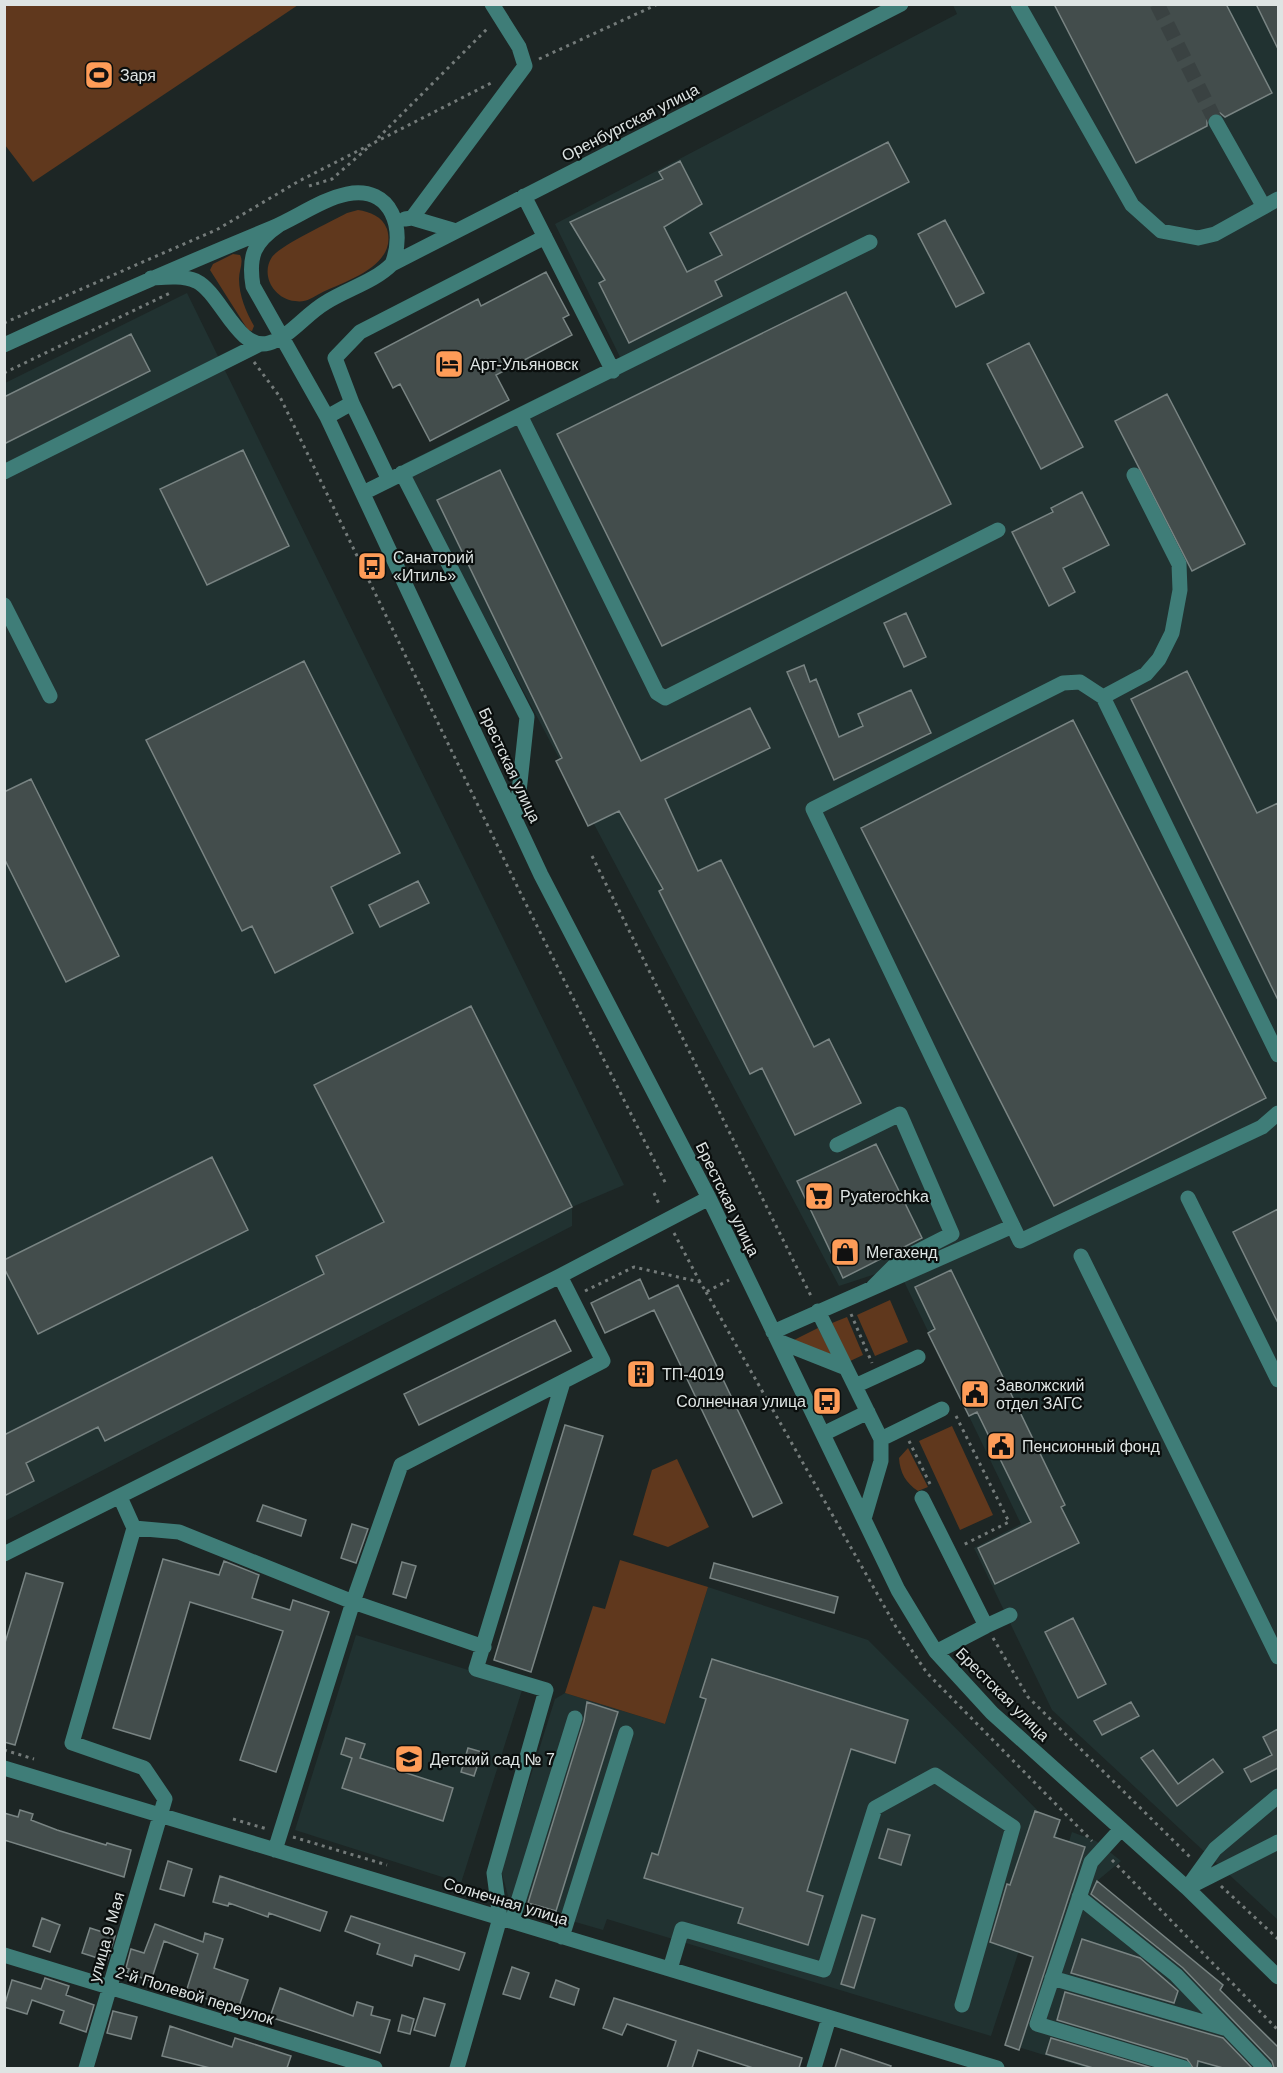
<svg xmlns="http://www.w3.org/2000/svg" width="1283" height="2073" font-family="Helvetica,sans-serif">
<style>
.built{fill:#213231}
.green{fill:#60381d}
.building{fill:#434d4c;stroke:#798483;stroke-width:1.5}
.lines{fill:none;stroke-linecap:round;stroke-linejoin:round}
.minor-tunnel{stroke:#3a4242;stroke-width:15;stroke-dasharray:15 8;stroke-linecap:butt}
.path{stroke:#747b7a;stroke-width:3;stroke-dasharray:3 4.5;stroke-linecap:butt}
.minor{stroke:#3f7d78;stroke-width:15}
.labels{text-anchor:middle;stroke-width:4.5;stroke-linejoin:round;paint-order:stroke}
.poi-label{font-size:16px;fill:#dee4e3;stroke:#0a0e0d;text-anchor:start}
.street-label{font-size:16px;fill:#dee4e3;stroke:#0a0e0d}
</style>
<rect width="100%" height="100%" fill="#1d2625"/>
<path class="built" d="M953,5H1278V1920L1052,1710L974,1548L1021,1524L897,1267L839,1286L403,464L620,357L555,224L957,14Z
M187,293L624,1185L572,1207V1226L5,1521V383Z
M708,1587L868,1640L1058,1831L991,2036L607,1919L603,1930L510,1903L501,1870L555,1699L565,1693L665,1724Z
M356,1635L523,1687L461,1883L295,1830Z
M1072,1832L1096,1841L1121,1861L1097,1881L1223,1985L1220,1990L1278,2047V2068H1086L1006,2043Z"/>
<path class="green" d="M4,5L5,4L298,5L33,182L5,145Z
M358,210C370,212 382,216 387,229C398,266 345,281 321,293C312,298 305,303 295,301C274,299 260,275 272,257C282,244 331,222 347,213Z
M233,254L240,255C244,262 239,270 239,279C239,295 246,312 254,326L252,331L248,330L210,270L213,264Z
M890,1300L908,1342L875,1356L857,1315Z
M847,1317L863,1355L848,1362L832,1323Z
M818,1328L833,1357L794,1340Z
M952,1426L993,1515L960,1530L919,1441Z
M908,1448L928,1487L918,1491C906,1483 900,1473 899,1458Z
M677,1459L709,1527L668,1547L633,1535L652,1470Z
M620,1560L708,1587L665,1724L565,1693L593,1606L605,1609Z"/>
<path class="building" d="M1054,4H1226L1272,93L1225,117L1220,113H1212L1207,118V126L1136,163Z
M1256,4H1278V49Z
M888,142L909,182L715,281L722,296L629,343L599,283L605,280L570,222L663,179L659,172L680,161L702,204L664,227L687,272L722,255L710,233Z
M945,220L984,293L956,307L918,234Z
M546,272L569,315L563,318L572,335L496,375L509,400L430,441L400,384L393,388L375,353L478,299L481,306Z
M846,292L951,504L662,646L557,434Z
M131,334L150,371L4,444V397Z
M1029,343L1083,447L1041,469L987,364Z
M1167,394L1245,544L1192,571L1115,421Z
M243,450L289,546L207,585L160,489Z
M500,470L641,761L750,708L770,748L665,799L698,871L721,860L814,1047L829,1039L861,1103L795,1135L762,1068L750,1074L659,891L663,889L619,811L588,826L556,761L562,758L437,500Z
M1082,492L1109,545L1063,568L1075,592L1049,606L1012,532L1053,512L1051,508Z
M906,613L926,657L904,667L884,623Z
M304,661L400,853L331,887L353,933L275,973L252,926L242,931L146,740Z
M804,665L810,682L816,679L839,737L863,726L858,714L911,690L931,733L834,780L787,672Z
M1187,671L1257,813L1278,803V1000L1131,699Z
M1073,720L1266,1098L1054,1206L861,828Z
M31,779L119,956L66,982L4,858V792Z
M418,881L429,903L380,927L369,905Z
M471,1006L572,1207L105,1441L98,1427L26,1463L34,1481L4,1496V1435L324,1274L316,1256L384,1222L314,1085Z
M876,1144L922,1238L843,1278L797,1181Z
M212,1157L248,1230L38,1334L4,1268V1260Z
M1278,1209V1323L1233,1232Z
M951,1270L1065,1505L1061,1507L1079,1543L995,1584L978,1548L1031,1522L977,1412L969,1416L928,1333L935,1329L915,1287Z
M640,1279L649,1299L678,1285L782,1503L753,1517L654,1310L605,1333L591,1303Z
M555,1320L571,1351L419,1425L404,1394Z
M644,1361L652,1379L637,1386L629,1369Z
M565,1425L603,1436L531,1672L494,1660Z
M263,1505L306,1520L301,1536L257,1521Z
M352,1524L368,1529L356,1563L341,1558Z
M163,1559L219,1575L224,1561L259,1575L252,1598L290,1610L293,1600L329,1612L276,1772L240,1760L283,1631L190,1602L150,1739L113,1728Z
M402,1562L416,1566L406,1598L393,1594Z
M714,1563L838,1597L834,1613L710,1578Z
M26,1573L63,1583L15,1745L4,1742V1646Z
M1073,1618L1106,1684L1078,1698L1045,1632Z
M712,1659L908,1720L895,1763L851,1749L807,1891L823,1896L808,1945L738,1923L743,1908L644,1878L652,1853L658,1855L706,1699L700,1697Z
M587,1702L618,1712L556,1911L528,1903L584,1721Z
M1131,1702L1139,1716L1102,1735L1094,1721Z
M1278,1729V1768L1251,1782L1244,1769L1272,1755L1263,1737Z
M346,1738L365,1744L360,1758L453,1788L443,1821L342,1788L352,1758L341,1754Z
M468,1748L482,1752L474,1776L461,1772Z
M1153,1750L1178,1784L1213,1759L1223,1772L1177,1806L1141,1758Z
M20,1810L33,1814L31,1820L57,1830L106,1845L107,1843L131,1850L124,1877L4,1840V1813L18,1817Z
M1035,1811L1060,1820L1054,1837L1085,1847L1019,2050L1005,2045L1033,1957L990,1942L1007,1884L1010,1885Z
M888,1829L910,1835L901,1865L879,1858Z
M168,1861L192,1869L184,1896L160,1889Z
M220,1876L327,1912L320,1931L269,1913L268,1917L229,1903L228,1906L213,1902Z
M1097,1881L1223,1985L1220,1990L1278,2047V2068H1274L1272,2061L1183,1968L1091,1894Z
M862,1915L875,1919L854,1988L841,1984Z
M351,1916L465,1953L459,1970L415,1955L412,1966L377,1954L380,1944L345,1931Z
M42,1918L60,1925L50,1952L33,1946Z
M155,1924L203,1942L205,1933L223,1939L214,1968L248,1980L238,2009L186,1992L198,1954L164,1941L151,1981L127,1973L129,1969L126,1968L131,1949L144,1953Z
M90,1928L115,1936L107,1961L82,1953Z
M1082,1939L1140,1958L1178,1991L1174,2003L1071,1973Z
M512,1967L529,1973L520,1999L503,1994Z
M45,1978L69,1986L66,1995L94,2005L86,2032L60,2023L64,2011L32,2000L27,2014L4,2007L12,1980L41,1989Z
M556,1980L579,1989L574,2005L550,1997Z
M280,1988L353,2016L357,2002L373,2007L371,2015L390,2020L380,2053L270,2017Z
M1065,1992L1223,2038L1252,2068H1223L1198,2061L1197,2068H1193L1187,2059L1057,2020Z
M424,1998L445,2004L435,2036L414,2030Z
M614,1998L802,2058L799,2068H753L698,2050L692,2068H667L676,2041L627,2024L622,2035L603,2028Z
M113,2011L137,2017L131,2039L107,2033Z
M402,2015L414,2019L410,2034L398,2031Z
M170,2026L232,2047L235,2038L291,2056L287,2068H210L162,2056Z
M1051,2038L1152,2068H1093L1046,2054Z
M841,2049L891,2066L890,2068H835Z"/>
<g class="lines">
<path class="minor-tunnel" d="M1157,4L1216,122"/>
<path class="path" d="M539,59L658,4
M378,138L488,28
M309,186L332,179L371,145
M4,323L218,229L299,181L493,82
M254,362L280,397L518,888L667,1186
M4,373L170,293
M592,856L812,1298
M654,1193L660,1206
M674,1233L700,1282
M585,1291L634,1267L700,1282L706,1292L729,1280
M706,1292L896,1627L927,1673L1092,1841
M851,1314L872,1363
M956,1416L1009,1522L963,1545
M909,1441L930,1484
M993,1638L1028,1697L1190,1857
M4,1750L34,1759
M233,1819L267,1829
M293,1837L387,1865
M1112,1860L1278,2030
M1221,1886L1278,1939"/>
<path class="minor" d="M1018,4L1132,205L1161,231L1198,238L1215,234L1278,199
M1216,122L1264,207
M524,196L613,371
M412,218L525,66L519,47L492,4
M405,219L412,218L456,231
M279,225C254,242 248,256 253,286L327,417L541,875L709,1198L898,1590L924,1633L936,1652L992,1713L1187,1888L1278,1977
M151,278C166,277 182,275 196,281C221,293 238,352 269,343C290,337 306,314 325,303C347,289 374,282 392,264L901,4
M4,345C93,304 182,265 272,228C296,218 322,199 347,194C392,185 406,230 392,264
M352,403L389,480
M327,417L352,403L335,358L360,332L545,237
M521,417L657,693L665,698L998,530
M4,472L260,344
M402,473L527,717L516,820
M363,493L870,242
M4,605L50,696
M1103,697L1146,674L1159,659L1172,633L1180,590L1179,564L1134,475
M1278,1055L1103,697L1080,682L1063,683L813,809L1020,1241L1262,1127L1278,1113
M837,1145L900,1114L952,1234L899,1261L873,1287
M1188,1198L1278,1380
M1081,1256L1278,1657
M818,1311L881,1439V1461L864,1519
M773,1332L1013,1226
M778,1341L846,1368
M855,1386L918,1357
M823,1434L868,1412
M881,1439L942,1409
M120,1497L134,1528
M922,1498L986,1626L936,1652
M4,1554L560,1276L709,1198
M986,1626L1010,1615
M4,1768L997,2068
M1278,1796L1215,1849L1187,1888L1278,1842
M1121,1829L1091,1862L1037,2024L1184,2068
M275,1850L353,1602L401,1465L603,1361L560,1276
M1079,1897L1176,1975L1265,2068
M512,1921L575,1718
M562,1937L626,1733
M4,1955L375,2068
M670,1969L682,1929L824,1970L875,1808L935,1775L1013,1827L962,2005
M1052,1978L1224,2028
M86,2068L165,1799L144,1768L72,1743L134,1528L179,1532L353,1602L484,1647
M457,2068L500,1918L494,1873L546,1690L476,1669L563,1382
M814,2068L829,2018"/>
</g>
<defs>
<g id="stadium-square" transform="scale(1.5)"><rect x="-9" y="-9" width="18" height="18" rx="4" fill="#fe9c58" stroke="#0a0e0d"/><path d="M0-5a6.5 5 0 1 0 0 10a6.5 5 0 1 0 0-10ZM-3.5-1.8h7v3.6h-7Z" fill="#111"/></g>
<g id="hotel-square" transform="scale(1.5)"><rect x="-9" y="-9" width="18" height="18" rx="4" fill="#fe9c58" stroke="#0a0e0d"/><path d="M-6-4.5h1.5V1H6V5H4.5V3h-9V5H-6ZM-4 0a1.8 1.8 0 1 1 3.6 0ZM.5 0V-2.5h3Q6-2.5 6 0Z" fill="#111"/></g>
<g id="bus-square" transform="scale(1.5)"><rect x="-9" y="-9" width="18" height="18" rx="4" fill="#fe9c58" stroke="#0a0e0d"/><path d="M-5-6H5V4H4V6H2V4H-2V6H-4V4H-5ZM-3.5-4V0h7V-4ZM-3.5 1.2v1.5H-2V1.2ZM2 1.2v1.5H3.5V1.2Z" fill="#111"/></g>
<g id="supermarket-square" transform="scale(1.5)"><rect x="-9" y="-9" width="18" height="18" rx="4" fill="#fe9c58" stroke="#0a0e0d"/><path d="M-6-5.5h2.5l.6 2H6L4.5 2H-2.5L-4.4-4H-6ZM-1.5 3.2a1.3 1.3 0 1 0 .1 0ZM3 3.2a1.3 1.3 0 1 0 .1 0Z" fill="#111"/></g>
<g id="shop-square" transform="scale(1.5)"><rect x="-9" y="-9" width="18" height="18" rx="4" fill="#fe9c58" stroke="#0a0e0d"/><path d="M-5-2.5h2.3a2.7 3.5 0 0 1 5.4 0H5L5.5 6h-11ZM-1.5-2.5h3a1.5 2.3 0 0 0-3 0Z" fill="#111"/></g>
<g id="building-square" transform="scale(1.5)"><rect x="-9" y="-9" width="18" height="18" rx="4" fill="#fe9c58" stroke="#0a0e0d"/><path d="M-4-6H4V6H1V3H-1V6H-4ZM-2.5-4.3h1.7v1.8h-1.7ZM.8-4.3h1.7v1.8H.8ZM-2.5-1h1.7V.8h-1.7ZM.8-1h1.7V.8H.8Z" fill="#111"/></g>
<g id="civic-square" transform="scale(1.5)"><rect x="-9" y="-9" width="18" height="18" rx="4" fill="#fe9c58" stroke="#0a0e0d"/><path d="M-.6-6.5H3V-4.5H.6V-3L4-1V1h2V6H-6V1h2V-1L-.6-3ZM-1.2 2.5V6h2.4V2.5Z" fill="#111"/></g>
<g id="school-square" transform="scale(1.5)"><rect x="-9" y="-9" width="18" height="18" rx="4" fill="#fe9c58" stroke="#0a0e0d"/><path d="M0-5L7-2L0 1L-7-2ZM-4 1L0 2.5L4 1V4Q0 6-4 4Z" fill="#111"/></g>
</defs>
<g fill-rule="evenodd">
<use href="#stadium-square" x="99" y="75"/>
<use href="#hotel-square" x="449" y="364"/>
<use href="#bus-square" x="372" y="566"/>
<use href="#supermarket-square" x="819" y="1196"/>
<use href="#shop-square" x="845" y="1252"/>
<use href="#building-square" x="641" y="1374"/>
<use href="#civic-square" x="975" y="1394"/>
<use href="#bus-square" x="827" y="1401"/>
<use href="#civic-square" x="1001" y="1446"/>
<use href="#school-square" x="409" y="1759"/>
</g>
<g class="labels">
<g class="poi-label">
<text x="120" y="81">Заря</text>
<text x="470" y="370">Арт-Ульяновск</text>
<text x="393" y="563">Санаторий<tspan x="393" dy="18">«Итиль»</tspan></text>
<text x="840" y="1202">Pyaterochka</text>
<text x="866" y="1258">Мегахенд</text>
<text x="662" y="1380">ТП-4019</text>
<text x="996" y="1391">Заволжский<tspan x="996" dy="18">отдел ЗАГС</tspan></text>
<text x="806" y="1407" text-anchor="end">Солнечная улица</text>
<text x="1022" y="1452">Пенсионный фонд</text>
<text x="430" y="1765">Детский сад № 7</text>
</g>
<g class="street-label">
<text transform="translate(630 122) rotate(-27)" y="6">Оренбургская улица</text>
<text transform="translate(510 765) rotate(65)" y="6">Брестская улица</text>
<text transform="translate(728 1199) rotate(64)" y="6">Брестская улица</text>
<text transform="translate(1003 1694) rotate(45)" y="6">Брестская улица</text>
<text transform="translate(506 1901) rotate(17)" y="6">Солнечная улица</text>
<text transform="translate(106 1937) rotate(-74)" y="6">улица 9 Мая</text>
<text transform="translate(195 1995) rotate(17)" y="6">2-й Полевой переулок</text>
</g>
</g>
<rect width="1283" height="2073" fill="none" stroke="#dee4e3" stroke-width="12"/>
</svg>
